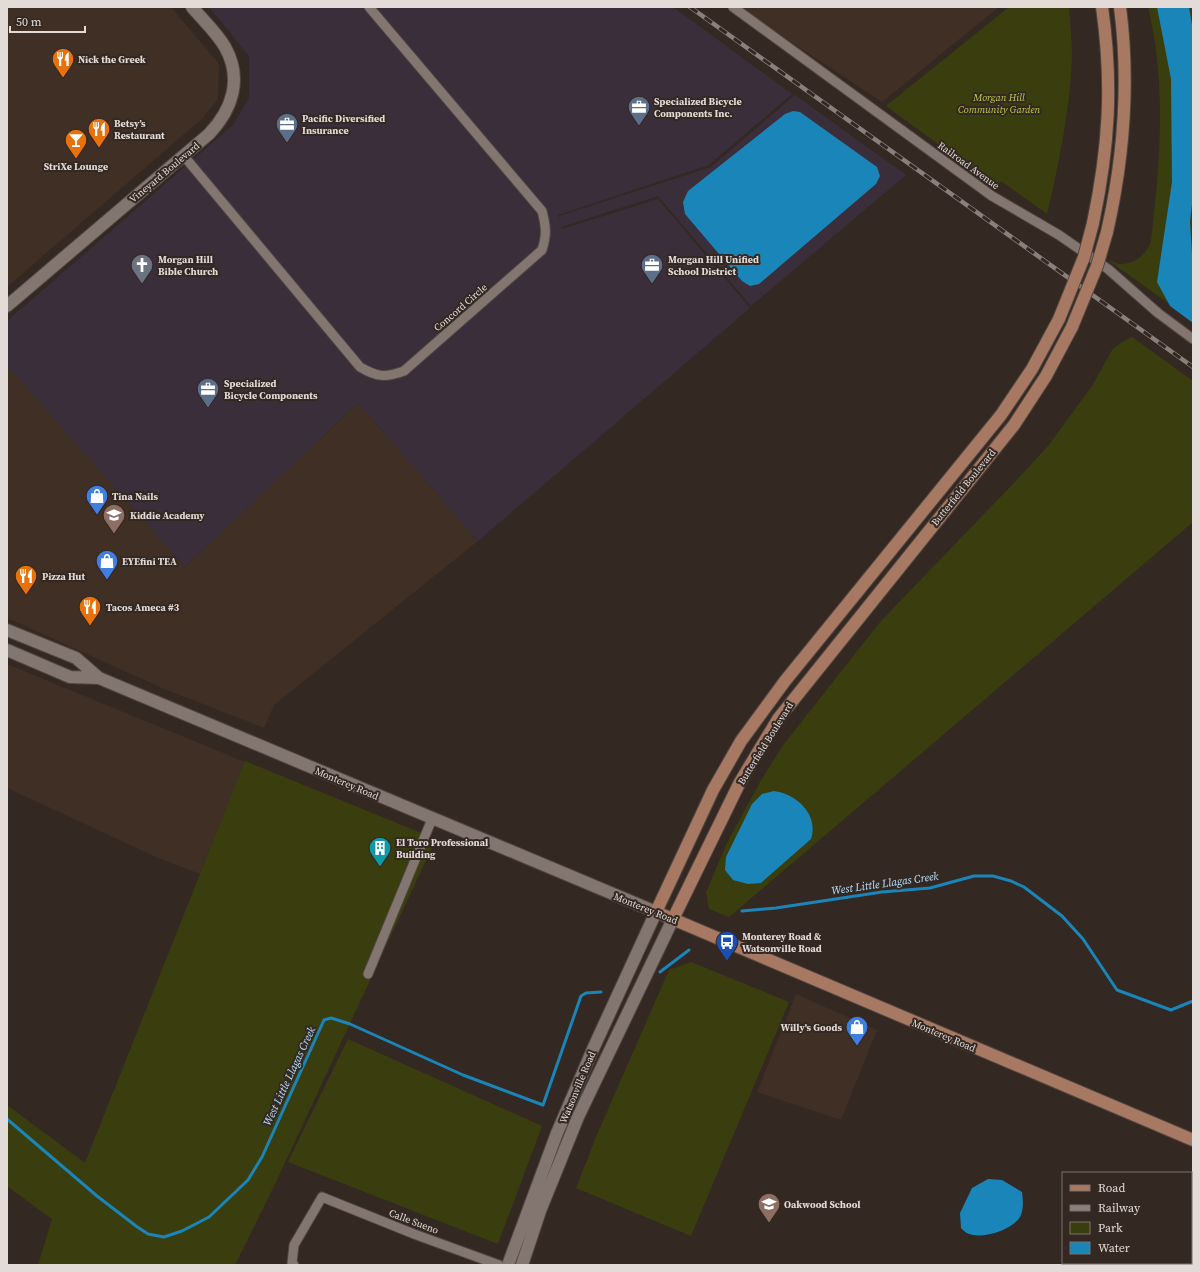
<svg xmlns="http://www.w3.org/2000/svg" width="1200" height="1272" font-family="'Source Serif 4',serif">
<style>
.commercial{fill:#3f2f24}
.industrial{fill:#3b2e3b}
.green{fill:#3a3e0f}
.water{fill:#1a85b8}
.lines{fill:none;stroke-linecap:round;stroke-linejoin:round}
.stream{stroke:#1a85b8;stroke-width:3}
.street-casing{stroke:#504641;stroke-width:11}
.secondary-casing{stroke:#504641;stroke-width:14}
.primary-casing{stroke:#504641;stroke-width:14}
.street{stroke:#83756f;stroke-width:9}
.secondary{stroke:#83756f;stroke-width:12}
.primary{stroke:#a87962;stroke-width:12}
.rail-casing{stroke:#897f7b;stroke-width:4.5}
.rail{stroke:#342823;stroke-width:3;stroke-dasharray:9;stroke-linecap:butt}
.primary-bridge-casing{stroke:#504641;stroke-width:14;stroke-linecap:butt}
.primary-bridge{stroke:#a87962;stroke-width:12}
.labels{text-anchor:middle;stroke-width:4;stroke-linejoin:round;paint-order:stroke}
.poi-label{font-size:10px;font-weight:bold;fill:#e3dbd8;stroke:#342823;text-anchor:start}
.park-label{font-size:10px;font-style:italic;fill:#c0ca4c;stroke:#342823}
.street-label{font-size:10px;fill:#e3dbd8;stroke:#342823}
.water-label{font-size:11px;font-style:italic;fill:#b6e2fd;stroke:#342823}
</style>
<rect width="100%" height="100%" fill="#342823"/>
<path class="commercial" d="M7,7H171L219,64L218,99L204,117L7,287Z
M738,7H999L882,102Z
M7,364L185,567L358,403L478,541L274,705L264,728L162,688L7,618Z
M7,664L245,762L200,874L156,857L7,788Z
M796,994L877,1030L841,1120L757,1092Z"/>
<path class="industrial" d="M209,7H673L792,94L709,165L558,215L560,224L559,216L711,167L795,95L906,175L751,306L658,196L561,227L562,229L658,199L750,308L478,541L358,403L185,567L7,365V321L233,125L249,98V56Z"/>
<path class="green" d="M1009,7H1069C1070,23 1072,40 1072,56C1070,110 1059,162 1047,214L1001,181L997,187L886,106Z
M1148,7H1193V321L1108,260C1112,261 1117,264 1121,264C1135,264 1147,254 1151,241C1160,162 1167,86 1148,7Z
M1132,337L1193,381V522L729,917L709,909L706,892L728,841L760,782L784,744L881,621L1012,485L1048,446L1092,386L1112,350L1122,342Z
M245,761L436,839L275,1184L235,1265H214L211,1263L213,1265H38L52,1219L7,1186V1105L85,1163Z
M691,962L789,1002L691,1236L576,1188L596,1137L669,970Z
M348,1039L542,1126L498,1244L288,1162Z"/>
<path class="water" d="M1157,7H1189L1193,31V195L1190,222L1193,269V323L1170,306L1157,282L1172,182L1171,79Z
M793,111L800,112L877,167L880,176L876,184L759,284L750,286L742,281L685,214L683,202L688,191L785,114Z
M774,791C797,794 819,815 811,839L761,883L748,884L733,880L725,870L726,857L752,804L762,794Z
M988,1179L1002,1180L1022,1192C1023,1200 1024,1209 1020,1217C1012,1230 983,1239 969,1234C966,1233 963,1230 961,1228L960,1213L972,1188Z"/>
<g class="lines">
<path class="stream" d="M742,911L776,908L882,892L930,888L974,876H993L1011,881L1024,887L1062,916L1083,939L1117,990L1171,1010L1193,1001
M660,972L689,950
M7,1119L97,1196L136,1226L148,1234L164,1237L182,1231L209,1217L248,1180L262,1157L324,1020L331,1018L350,1024L463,1075L543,1105L581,996L586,993L601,992"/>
<g class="street-casing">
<path id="street" d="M733,7L992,196L1059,235L1108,269L1158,313L1193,339
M183,155L360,367C377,377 385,378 404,371L542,250C547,235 546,226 542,211L369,7
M368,974L432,819
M294,1265L292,1263L294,1245L322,1197L414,1234L499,1265"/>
</g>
<g class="secondary-casing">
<path id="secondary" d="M7,306L209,134C232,110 243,79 225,47C217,33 203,20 192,7
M7,630L76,658L99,678L656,912L593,1049L557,1133L508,1265
M7,650L70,677L99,678
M522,1265L540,1211L578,1117L673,919"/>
</g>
<g class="primary-casing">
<path id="primary" d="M1093,223C1109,147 1113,84 1102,7
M1107,232C1124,157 1130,84 1120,7
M1059,319L1032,369L1001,415L785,681L741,741L713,790L656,912L1193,1140
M673,919L740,782L778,719L1014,425L1046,376L1072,327"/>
</g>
<use href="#street" class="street"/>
<use href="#secondary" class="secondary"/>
<use href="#primary" class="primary"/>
<g class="rail-casing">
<path id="rail" d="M690,7L1193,367"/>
</g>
<use href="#rail" class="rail"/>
<g class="primary-bridge-casing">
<path id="primary-bridge" d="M1059,319L1084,257L1093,223
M1072,327L1097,266L1107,232"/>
</g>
<use href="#primary-bridge" class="primary-bridge"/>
</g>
<defs>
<g id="restaurant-pin" transform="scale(1.15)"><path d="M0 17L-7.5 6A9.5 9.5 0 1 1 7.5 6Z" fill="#e8710a" stroke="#342823"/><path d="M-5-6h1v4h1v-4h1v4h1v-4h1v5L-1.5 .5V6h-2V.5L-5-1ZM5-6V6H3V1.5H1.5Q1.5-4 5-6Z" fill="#fff"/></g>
<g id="office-pin" transform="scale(1.15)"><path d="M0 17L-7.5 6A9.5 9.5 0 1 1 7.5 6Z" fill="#5c6f8a" stroke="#342823"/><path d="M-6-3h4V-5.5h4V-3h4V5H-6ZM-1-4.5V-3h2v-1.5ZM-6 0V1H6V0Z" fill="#fff"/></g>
<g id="bar-pin" transform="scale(1.15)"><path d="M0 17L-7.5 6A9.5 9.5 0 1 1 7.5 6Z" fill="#e8710a" stroke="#342823"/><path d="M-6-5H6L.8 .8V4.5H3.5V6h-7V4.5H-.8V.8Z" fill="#fff"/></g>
<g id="church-pin" transform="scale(1.15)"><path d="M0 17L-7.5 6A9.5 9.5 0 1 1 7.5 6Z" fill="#6b7280" stroke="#342823"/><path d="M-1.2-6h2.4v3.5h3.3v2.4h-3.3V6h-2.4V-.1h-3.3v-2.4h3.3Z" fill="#fff"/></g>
<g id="shop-pin" transform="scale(1.15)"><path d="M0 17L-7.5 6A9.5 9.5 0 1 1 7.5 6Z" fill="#3f7fe0" stroke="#342823"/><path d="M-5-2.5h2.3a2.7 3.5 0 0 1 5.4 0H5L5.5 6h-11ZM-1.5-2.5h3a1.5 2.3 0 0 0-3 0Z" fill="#fff"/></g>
<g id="school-pin" transform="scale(1.15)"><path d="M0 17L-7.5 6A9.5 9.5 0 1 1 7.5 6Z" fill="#8d6e63" stroke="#342823"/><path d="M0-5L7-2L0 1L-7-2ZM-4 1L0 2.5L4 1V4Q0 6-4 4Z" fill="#fff"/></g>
<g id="building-pin" transform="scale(1.15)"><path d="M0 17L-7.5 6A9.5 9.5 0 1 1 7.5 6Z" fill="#0f9aa8" stroke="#342823"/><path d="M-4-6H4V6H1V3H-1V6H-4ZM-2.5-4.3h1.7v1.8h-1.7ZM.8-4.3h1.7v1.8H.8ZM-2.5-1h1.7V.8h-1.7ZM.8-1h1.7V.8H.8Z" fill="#fff"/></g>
<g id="bus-pin" transform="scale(1.15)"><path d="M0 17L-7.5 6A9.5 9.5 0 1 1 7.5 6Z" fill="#1a4fb4" stroke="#342823"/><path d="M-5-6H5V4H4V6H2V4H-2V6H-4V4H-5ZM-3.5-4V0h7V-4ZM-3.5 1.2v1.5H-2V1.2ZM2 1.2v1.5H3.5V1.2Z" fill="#fff"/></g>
</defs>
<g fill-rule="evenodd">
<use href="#restaurant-pin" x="63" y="59"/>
<use href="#office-pin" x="639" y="107"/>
<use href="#office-pin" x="287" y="124"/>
<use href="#restaurant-pin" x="99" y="129"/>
<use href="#bar-pin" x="76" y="140"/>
<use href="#church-pin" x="142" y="265"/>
<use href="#office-pin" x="652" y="265"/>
<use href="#office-pin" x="208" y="389"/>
<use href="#shop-pin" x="97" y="496"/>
<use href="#school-pin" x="114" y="515"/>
<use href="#shop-pin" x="107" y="561"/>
<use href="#restaurant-pin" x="26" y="576"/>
<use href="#restaurant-pin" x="90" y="607"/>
<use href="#building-pin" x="380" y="848"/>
<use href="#bus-pin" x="727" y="942"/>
<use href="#shop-pin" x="857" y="1027"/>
<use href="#school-pin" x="769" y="1204"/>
</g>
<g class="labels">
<g class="poi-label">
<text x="78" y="63">Nick the Greek</text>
<text x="654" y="105">Specialized Bicycle<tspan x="654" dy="12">Components Inc.</tspan></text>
<text x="302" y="122">Pacific Diversified<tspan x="302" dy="12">Insurance</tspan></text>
<text x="114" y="127">Betsy’s<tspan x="114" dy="12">Restaurant</tspan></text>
<text x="76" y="170" text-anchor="middle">StriXe Lounge</text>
<text x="158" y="263">Morgan Hill<tspan x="158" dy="12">Bible Church</tspan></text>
<text x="668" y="263">Morgan Hill Unified<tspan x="668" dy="12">School District</tspan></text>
<text x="224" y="387">Specialized<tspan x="224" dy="12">Bicycle Components</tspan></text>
<text x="112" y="500">Tina Nails</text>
<text x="130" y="519">Kiddie Academy</text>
<text x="122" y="565">EYEfini TEA</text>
<text x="42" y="580">Pizza Hut</text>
<text x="106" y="611">Tacos Ameca #3</text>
<text x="396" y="846">El Toro Professional<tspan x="396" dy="12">Building</tspan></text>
<text x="742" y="940">Monterey Road &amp;<tspan x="742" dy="12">Watsonville Road</tspan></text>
<text x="842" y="1031" text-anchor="end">Willy's Goods</text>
<text x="784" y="1208">Oakwood School</text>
</g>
<g class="park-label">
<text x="999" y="101">Morgan Hill<tspan x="999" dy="12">Community Garden</tspan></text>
</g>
<g class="street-label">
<text transform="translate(969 165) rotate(36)" y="4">Railroad Avenue</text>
<text transform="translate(164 172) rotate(-40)" y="4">Vineyard Boulevard</text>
<text transform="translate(460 307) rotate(-41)" y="4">Concord Circle</text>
<text transform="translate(963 487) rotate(-51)" y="4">Butterfield Boulevard</text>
<text transform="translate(765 743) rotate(-58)" y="4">Butterfield Boulevard</text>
<text transform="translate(347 783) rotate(23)" y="4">Monterey Road</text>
<text transform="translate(646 908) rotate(22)" y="4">Monterey Road</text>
<text transform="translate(944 1035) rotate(23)" y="4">Monterey Road</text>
<text transform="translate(577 1087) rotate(-67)" y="4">Watsonville Road</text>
<text transform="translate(414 1221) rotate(21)" y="4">Calle Sueno</text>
</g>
<g class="water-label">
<text transform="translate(885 883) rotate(-8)" y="4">West Little Llagas Creek</text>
<text transform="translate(289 1076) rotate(-65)" y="4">West Little Llagas Creek</text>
</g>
</g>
<rect width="1200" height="1272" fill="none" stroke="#e3dbd8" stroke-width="16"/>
<rect x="1062" y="1172" width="130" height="92" fill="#342823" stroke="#7a706b"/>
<rect x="1070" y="1185" width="20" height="6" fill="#a87962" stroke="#7a706b"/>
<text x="1098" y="1192" font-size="12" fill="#e3dbd8">Road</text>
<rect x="1070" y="1205" width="20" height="6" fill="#897f7b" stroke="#7a706b"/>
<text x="1098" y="1212" font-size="12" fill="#e3dbd8">Railway</text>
<rect x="1070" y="1222" width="20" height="12" fill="#3a3e0f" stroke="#7a706b"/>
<text x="1098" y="1232" font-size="12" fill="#e3dbd8">Park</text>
<rect x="1070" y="1242" width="20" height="12" fill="#1a85b8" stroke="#7a706b"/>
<text x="1098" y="1252" font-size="12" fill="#e3dbd8">Water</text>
<path d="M10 26v6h75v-6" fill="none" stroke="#e3dbd8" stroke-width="2"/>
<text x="16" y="26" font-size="12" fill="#e3dbd8" stroke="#342823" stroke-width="3" paint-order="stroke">50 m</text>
</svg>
